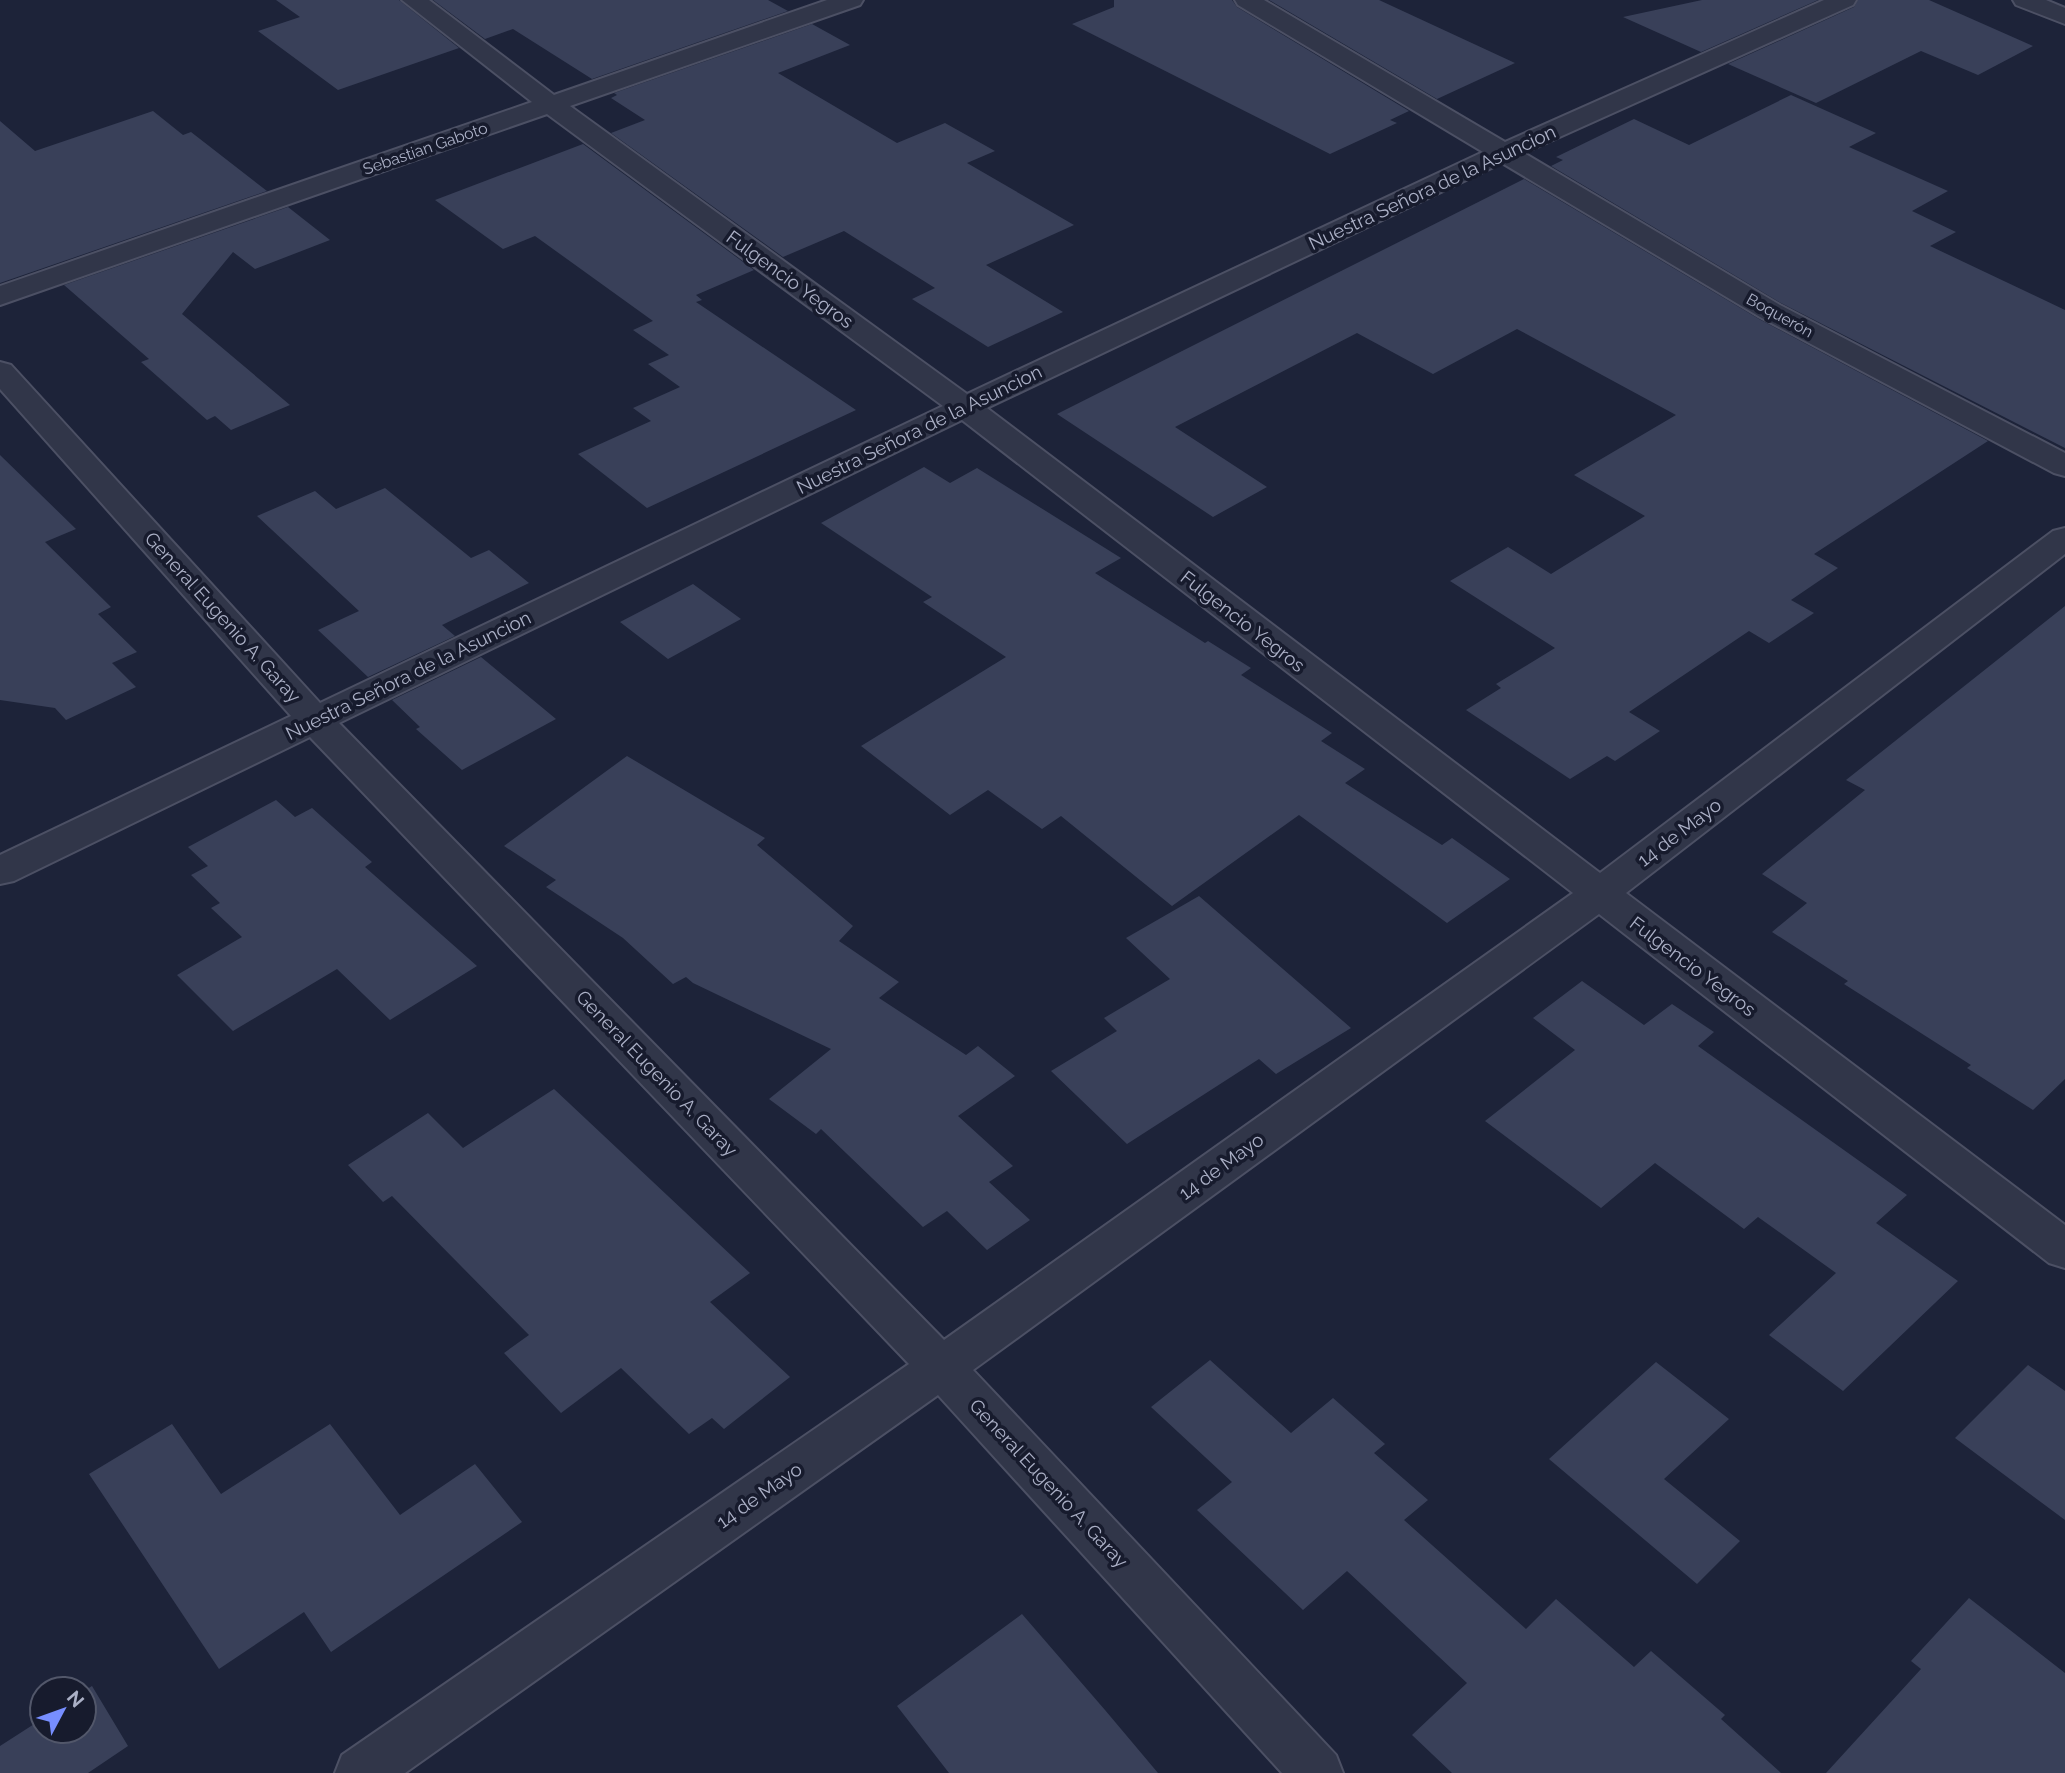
<svg xmlns="http://www.w3.org/2000/svg" width="2065" height="1773" font-family="Raleway,sans-serif">
<style>
.building{fill:#394059}
.lines{fill:none;stroke-linecap:round;stroke-linejoin:round}
.street-casing{stroke:#4c5064;stroke-width:4}
.street{fill:#313649;fill-rule:evenodd}
.labels{text-anchor:middle;stroke-width:7;stroke-linejoin:round;paint-order:stroke}
.far-street-label{font-size:16px;fill:#abb0c6;stroke:#171b2d}
.street-label{font-size:19px;fill:#abb0c6;stroke:#171b2d}
</style>
<rect width="100%" height="100%" fill="#1d2339"/>
<path class="building" d="M276,0H399L459,48L338,90L258,31L300,17Z
M433,0H768L788,11L592,79L513,29L485,39Z
M1114,0H1232L1237,7L1409,111L1390,120L1397,123L1330,154L1072,24L1114,7Z
M1269,0H1379L1515,63L1437,99Z
M1702,0H1818L1701,52L1623,17Z
M1858,0H1929L2033,46L1978,75L1921,51L1816,103L1728,64L1854,7Z
M812,24L850,45L778,73L897,143L945,123L995,151L967,163L1074,225L986,265L1063,312L988,347L912,299L935,288L844,231L783,257L611,133L645,120L611,98L617,95L614,93Z
M1791,95L1876,133L1849,147L1948,191L1912,211L1956,232L1930,246L2065,310V448L1781,303L1551,166L1563,160L1556,157L1634,119L1689,145Z
M153,111L183,135L191,132L267,191L0,283V121L35,151Z
M583,144L754,270L696,295L702,300L696,302L856,410L647,508L578,454L651,421L633,408L680,387L648,364L669,355L633,330L677,310L653,321L535,236L503,249L435,200Z
M1524,179L1759,319L1988,441L1814,554L1838,568L1791,600L1814,613L1769,643L1749,631L1629,712L1660,731L1615,761L1607,756L1570,779L1466,710L1501,688L1496,684L1555,648L1450,581L1508,547L1551,574L1645,516L1574,475L1676,415L1517,329L1433,374L1357,333L1175,427L1267,487L1213,517L1057,414Z
M288,207L330,240L255,269L233,252L182,314L290,405L231,430L215,416L207,420L141,362L149,359L64,285Z
M0,455L76,529L45,542L111,607L98,614L137,652L112,663L136,687L66,720L55,708L0,700Z
M924,467L950,483L977,468L1121,558L1095,573L1205,643L1208,641L1251,668L1241,675L1332,733L1321,741L1365,769L1345,783L1442,845L1452,838L1510,879L1447,923L1299,815L1172,906L1061,816L1042,829L988,790L950,815L861,746L1006,657L923,602L932,597L821,523Z
M385,488L471,558L489,550L529,583L442,625L455,636L368,677L318,630L359,611L257,516L315,491L336,509Z
M693,584L741,619L668,659L620,622Z
M2065,606V1079L2033,1110L1967,1068L1971,1065L1844,984L1848,981L1772,932L1807,903L1762,874L1865,790L1846,780Z
M481,657L556,719L462,770L416,729L420,727L392,700Z
M627,756L765,838L757,845L853,926L839,941L899,982L879,998L966,1055L978,1046L1015,1076L958,1116L1013,1166L989,1182L1030,1220L987,1250L947,1211L923,1227L821,1129L816,1134L769,1099L831,1049L693,983L686,977L673,984L623,938L546,887L556,880L504,846Z
M276,800L295,817L312,808L372,862L365,867L477,966L390,1020L337,969L233,1031L177,975L242,937L211,908L220,903L191,875L208,866L188,847Z
M1199,896L1351,1028L1276,1074L1259,1059L1127,1144L1051,1071L1117,1031L1104,1018L1170,979L1126,938Z
M1582,981L1644,1025L1672,1004L1714,1032L1698,1046L1907,1195L1876,1223L1958,1281L1843,1391L1769,1335L1836,1273L1758,1217L1744,1229L1655,1163L1601,1208L1485,1121L1575,1050L1533,1018Z
M554,1089L750,1273L710,1302L790,1377L724,1429L712,1418L689,1434L621,1368L561,1413L504,1353L529,1335L392,1196L383,1202L348,1165L428,1113L463,1148Z
M1210,1360L1291,1433L1333,1398L1385,1444L1374,1453L1428,1500L1404,1520L1526,1629L1556,1599L1634,1667L1651,1651L1725,1715L1721,1719L1781,1773H1452L1412,1735L1467,1683L1347,1571L1303,1610L1197,1510L1232,1482L1151,1407Z
M1656,1362L1729,1419L1664,1479L1740,1541L1697,1584L1549,1459Z
M2028,1365L2065,1391V1520L1955,1438Z
M172,1424L221,1494L330,1424L400,1515L475,1464L522,1522L331,1652L304,1612L219,1669L89,1474Z
M1969,1598L2065,1673V1773H1826L1921,1669L1911,1661Z
M1022,1614L1105,1710L1158,1773H949L897,1706Z
M92,1686L128,1746L88,1773H0V1746L42,1719V1731H84V1691Z"/>
<g class="lines">
<g class="street-casing">
<path id="street" d="M402,0H429L554,95L827,0H863L860,5L570,106L967,394L1483,152L1238,5L1235,0H1264L1505,142L1824,0H1856L1853,5L1524,153L1780,305L2065,453V476L2054,473L1760,317L1502,163L987,408L1600,873L2053,531L2065,528V554L1626,893L2065,1225V1268L2049,1263L1599,914L973,1370L1336,1755L1343,1773H1282L938,1395L405,1773H335L342,1755L909,1364L310,737L14,881L0,884V855L291,716L0,389V362L11,365L320,703L943,406L547,114L0,305V286L532,102ZM962,420L1573,893L944,1340L339,723Z
M2013,0H2046L2065,8V24L2016,5Z"/>
</g>
<use href="#street" class="street"/>
</g>
<g class="labels">
<g class="far-street-label">
<text transform="translate(425 148) rotate(-19)" y="6">Sebastian Gaboto</text>
<text transform="translate(1780 315) rotate(29)" y="6">Boquerón</text>
</g>
<g class="street-label">
<text transform="translate(1432 187) rotate(-25)" y="7">Nuestra Señora de la Asuncion</text>
<text transform="translate(790 279) rotate(36)" y="7">Fulgencio Yegros</text>
<text transform="translate(919 429) rotate(-26)" y="7">Nuestra Señora de la Asuncion</text>
<text transform="translate(223 617) rotate(48)" y="7">General Eugenio A. Garay</text>
<text transform="translate(1243 621) rotate(38)" y="7">Fulgencio Yegros</text>
<text transform="translate(408 675) rotate(-26)" y="7">Nuestra Señora de la Asuncion</text>
<text transform="translate(1679 832) rotate(-37)" y="7">14 de Mayo</text>
<text transform="translate(1693 966) rotate(37)" y="7">Fulgencio Yegros</text>
<text transform="translate(657 1073) rotate(46)" y="7">General Eugenio A. Garay</text>
<text transform="translate(1221 1166) rotate(-36)" y="7">14 de Mayo</text>
<text transform="translate(1049 1483) rotate(47)" y="7">General Eugenio A. Garay</text>
<text transform="translate(759 1495) rotate(-35)" y="7">14 de Mayo</text>
</g>
</g>
<g transform="translate(63 1710) rotate(49)"><circle r="33" fill="#171b2d" stroke="#52576a" stroke-width="2"/>
<path d="M0-5L12 26L0 18L-12 26Z" fill="#778eff"/>
<text y="-10" font-size="19" font-weight="bold" text-anchor="middle" fill="#abb0c6">N</text>
</g>
</svg>
